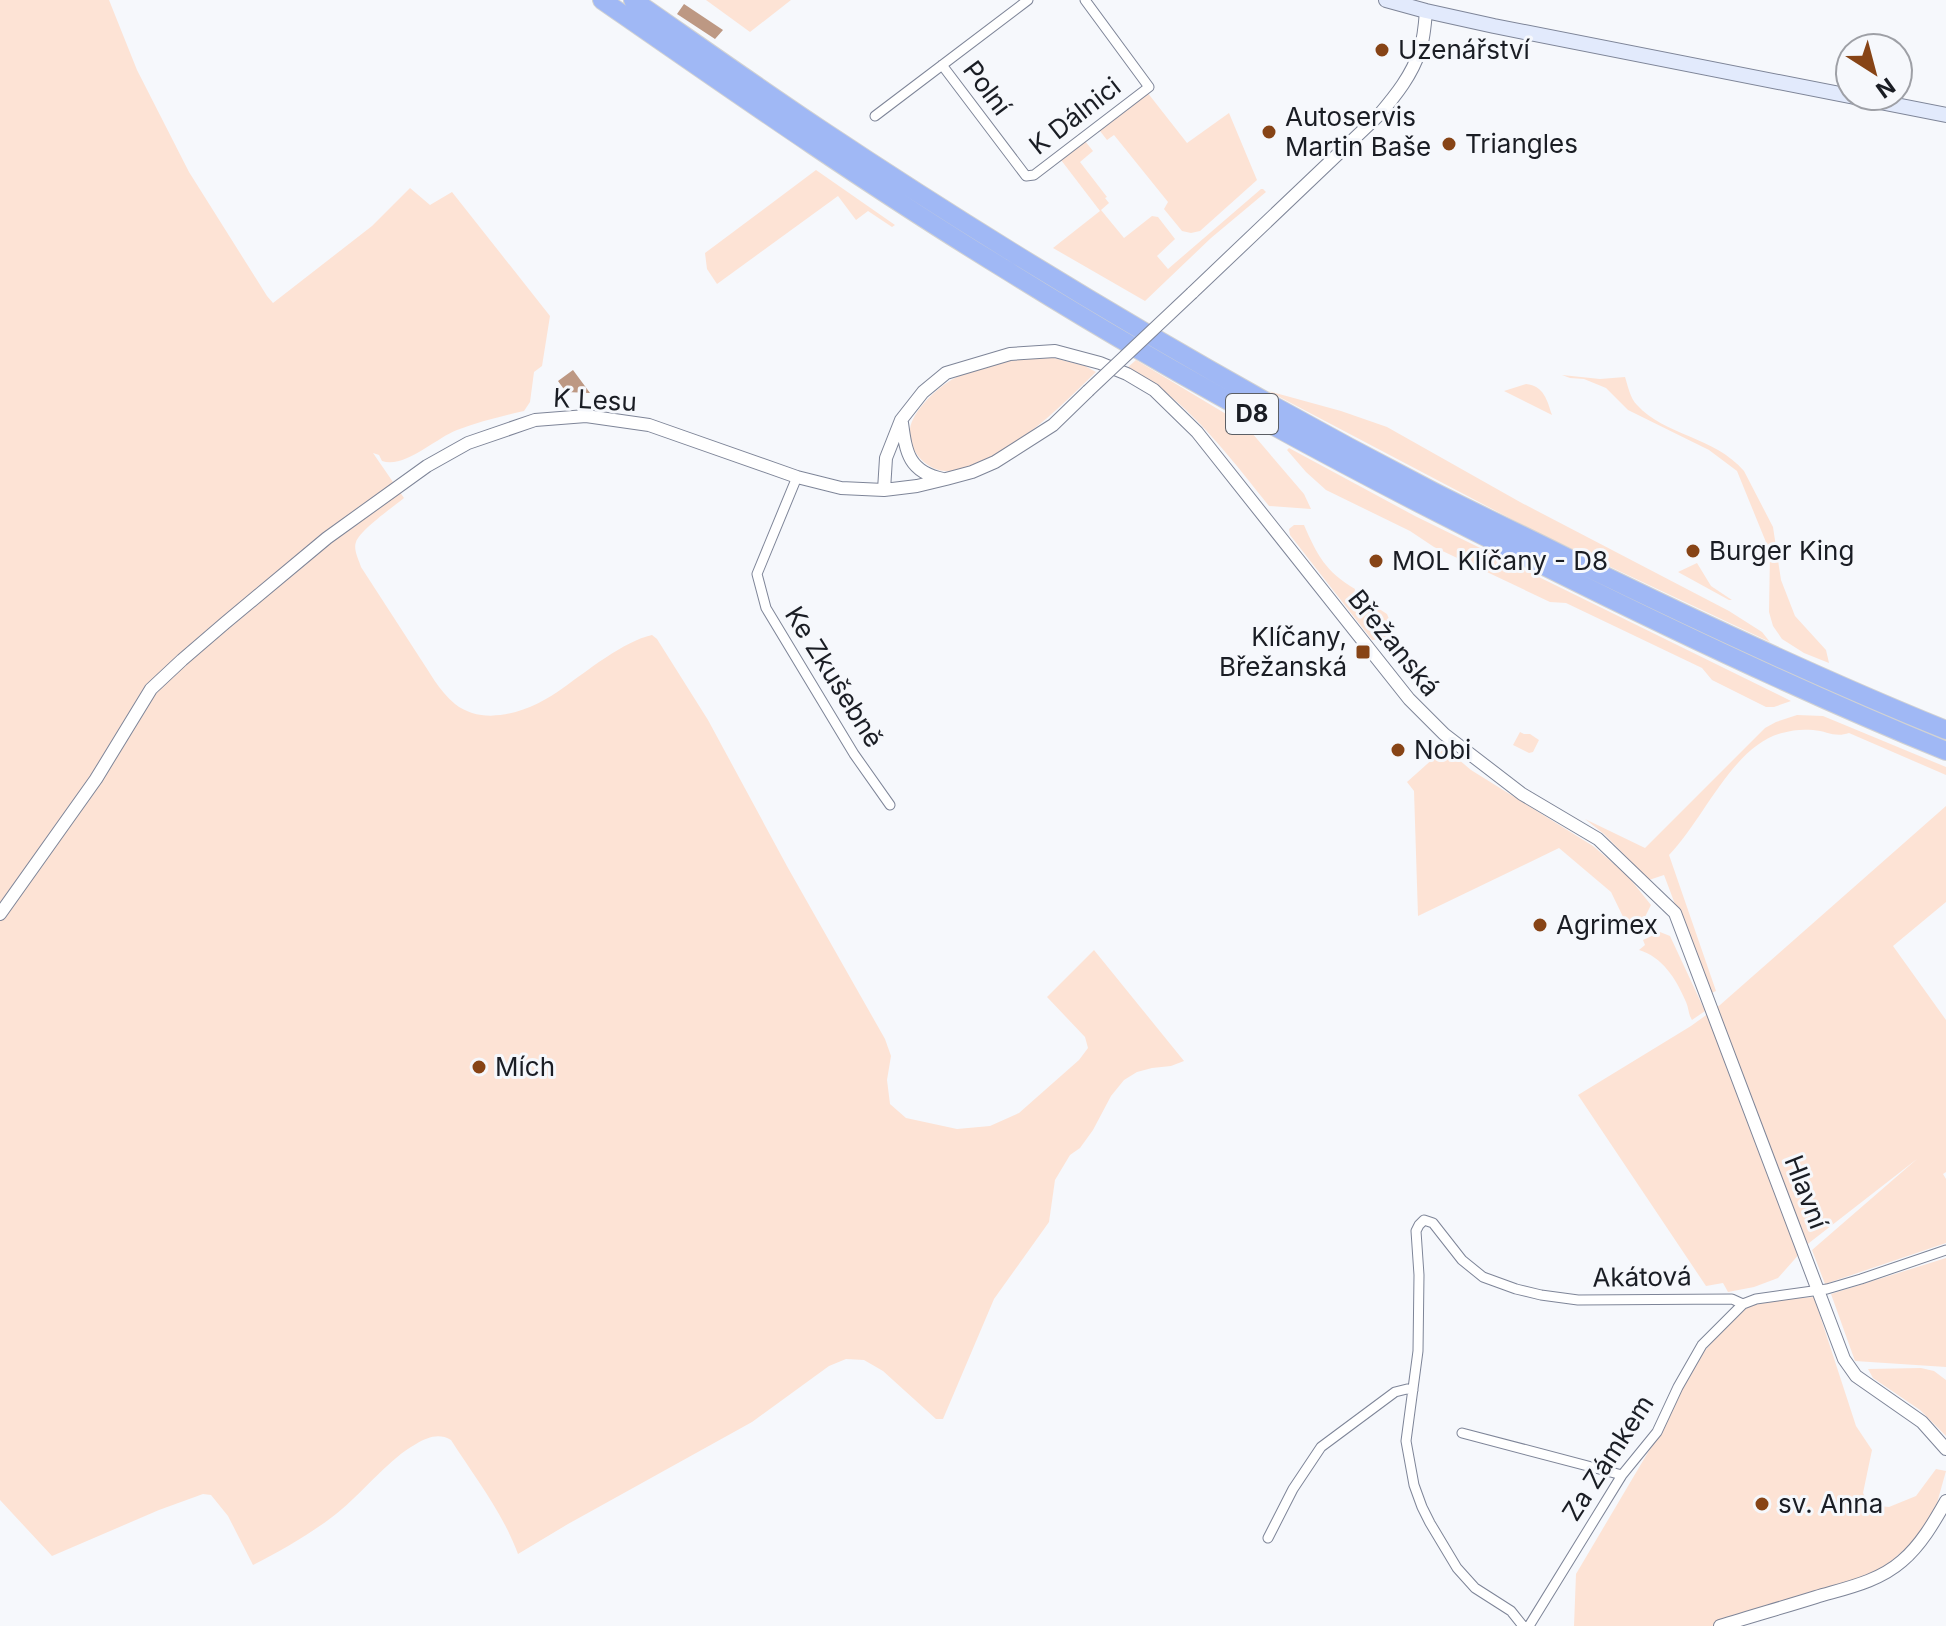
<svg xmlns="http://www.w3.org/2000/svg" width="1946" height="1626" font-family="Inter,sans-serif">
<style>
.green{fill:#fde3d5}
.water{fill:#bd9883}
.lines{fill:none;stroke-linecap:round;stroke-linejoin:round}
.minor-casing{stroke:#7e8598;stroke-width:11}
.tertiary-casing{stroke:#7e8598;stroke-width:14}
.secondary-casing{stroke:#7e8598;stroke-width:16}
.motorway-casing{stroke:#d1d2d3;stroke-width:20}
.minor{stroke:#fff;stroke-width:9}
.tertiary{stroke:#fff;stroke-width:12}
.secondary{stroke:#e2eafc;stroke-width:14}
.motorway{stroke:#a0b8f5;stroke-width:18}
.tertiary-bridge-casing{stroke:#7e8598;stroke-width:14;stroke-linecap:butt}
.tertiary-bridge{stroke:#fff;stroke-width:12}
.poi-dot{fill:#874416;stroke:#f6f8fc;stroke-width:3}
.labels{text-anchor:middle;stroke-width:6;stroke-linejoin:round;paint-order:stroke}
.shield{fill:#f6f8fc;stroke:#5c5f65;stroke-width:2}
.shield-label{font-size:24px;font-weight:bold;fill:#1a1d24}
.poi-label{font-size:26px;fill:#1a1d24;stroke:#f6f8fc;text-anchor:start}
.street-label{font-size:26px;fill:#1a1d24;stroke:#f6f8fc}
</style>
<rect width="100%" height="100%" fill="#f6f8fc"/>
<path class="green" d="M0,0H109L137,70L189,172L267,296L273,303L372,226L410,188L430,205L452,192L550,316L542,366L534,372L530,402L524,411C502,416 478,422 457,430C436,438 404,469 382,461L379,455L373,453L404,498C393,507 360,530 356,542C353,550 359,560 361,567C380,596 399,626 418,655C429,671 439,691 455,704C487,729 535,709 563,688C587,671 624,641 652,635L657,639L708,720L788,868L885,1039L891,1056L887,1080L890,1104L906,1118L957,1129L990,1126L1019,1113L1079,1060L1088,1048L1085,1037L1047,997L1094,950L1184,1061L1171,1066L1152,1068L1137,1072L1124,1080L1111,1096L1093,1130L1080,1148L1070,1155L1055,1180L1049,1222L994,1299L943,1419H936L883,1371L864,1360L846,1359L829,1366L752,1422L568,1524L518,1554C503,1513 474,1476 451,1440C439,1433 428,1437 416,1444C389,1459 366,1489 342,1509C316,1531 284,1549 253,1565L228,1516L211,1495L203,1494L159,1510L52,1556L0,1500Z
M706,0H791L750,32Z
M1147,92L1187,143L1229,113L1257,180L1200,231L1191,233L1182,231L1164,209L1168,202L1114,135L1107,140L1100,131V129Z
M1085,141L1093,151L1080,162L1107,197L1105,198L1109,203L1101,210L1124,238L1152,216L1158,217L1175,239L1157,256L1168,269L1261,189H1263L1266,192L1211,238L1145,301L1053,248L1100,211L1061,160Z
M816,170L895,225L892,227L868,211L856,220L838,196L717,284L707,269L705,253Z
M1054,358L1085,366L1096,372C1056,411 1013,455 957,470C933,477 907,454 910,429C912,411 938,387 953,379C984,361 1019,359 1054,358Z
M1136,360L1246,426L1304,494L1311,509L1269,506C1237,466 1196,412 1154,384C1146,378 1136,373 1127,368Z
M1562,375L1600,379L1625,377C1628,386 1630,398 1637,405C1665,436 1714,436 1744,471L1773,527L1781,580L1795,616L1826,650L1829,663L1804,653L1782,639L1773,626L1769,612L1770,552L1737,471L1709,450L1628,410L1606,388L1584,379L1570,378Z
M1526,384C1544,386 1547,400 1552,415L1504,391Z
M1268,391L1341,411L1387,427L1520,502L1729,611L1762,632L1770,642L1534,531Z
M1289,448L1415,516L1791,701L1774,707H1766L1712,680L1702,668L1566,603L1550,602L1434,547L1410,531L1326,490L1306,472L1287,450Z
M1294,525H1304C1317,555 1326,572 1355,589L1354,596L1368,609L1370,603L1387,614L1393,629C1387,637 1382,640 1372,640L1290,535L1289,529Z
M1697,563L1711,586L1732,600H1729L1678,572Z
M1797,715L1823,716L1946,767V775L1849,733C1835,738 1827,731 1813,730C1802,729 1792,730 1782,733C1732,746 1703,821 1669,855L1716,991L1709,994L1664,875L1649,880L1604,834L1585,819L1645,848L1765,728L1776,722Z
M1520,732L1524,734H1530L1539,740L1533,752L1529,753L1513,745Z
M1445,748L1471,770L1593,846L1627,875L1651,905L1643,921L1628,927L1611,892L1559,848L1418,916L1414,791L1407,782Z
M1946,806V902L1893,946L1946,1020V1172L1943,1174L1946,1179V1243L1825,1284L1812,1250L1917,1159L1809,1243L1778,1278L1754,1287L1728,1292L1723,1283L1706,1286L1578,1095L1691,1026L1720,1005Z
M1660,932L1670,936L1705,1011L1692,1020C1688,1013 1689,1009 1686,1002C1676,978 1662,957 1639,950L1645,945L1643,940Z
M1946,1258V1367L1855,1361L1831,1294Z
M1814,1297L1856,1426L1872,1450L1863,1493L1869,1505L1889,1507L1916,1496L1936,1469L1946,1471L1937,1503L1919,1536L1885,1567L1847,1585L1712,1626H1574L1576,1574L1647,1454L1698,1359L1739,1310L1758,1301Z
M1921,1368L1934,1371L1946,1380V1436L1920,1410L1873,1378L1868,1369Z"/>
<path class="water" d="M684,4L723,30L715,39L677,14Z
M573,370L590,393L566,392L558,381Z"/>
<g class="lines">
<g class="minor-casing">
<path id="minor" d="M942,65L1026,176L1034,175L1149,87L1085,0
M875,116L1028,0
M797,477L757,574L766,608L854,754L890,805
M1462,1433L1622,1475
M1268,1538L1293,1489L1321,1447L1395,1392L1407,1389L1413,1390
M1523,1626L1511,1611L1475,1588L1457,1568L1430,1523L1422,1507L1414,1485L1406,1441L1418,1351L1419,1275L1416,1231L1419,1225L1424,1220L1433,1223L1462,1260L1483,1277L1516,1289L1541,1295L1578,1300L1732,1299L1743,1304
M1529,1626L1622,1475L1657,1432L1678,1387L1702,1345L1743,1304L1756,1299L1827,1289L1861,1279L1946,1250"/>
</g>
<g class="tertiary-casing">
<path id="tertiary" d="M1192,293L1379,115C1396,95 1412,75 1420,50C1424,38 1425,24 1426,11
M902,423C906,453 909,472 943,479
M884,490L886,458L901,420L923,392L946,373L1010,354L1055,351L1100,363L1127,374L1154,390L1197,432L1409,699L1444,734L1522,794L1598,839L1675,913L1844,1359L1856,1376L1922,1422L1946,1449
M0,914L96,779L151,689L182,660L225,623L327,538L427,466L468,443L535,420L586,416L649,425L797,477L841,488L884,490L917,486L946,479L972,472L995,462L1053,425L1088,391
M1720,1626C1752,1616 1784,1607 1816,1597C1846,1588 1878,1582 1902,1561C1921,1545 1934,1522 1946,1501"/>
</g>
<g class="secondary-casing">
<path id="secondary" d="M1386,0L1426,11L1494,26L1946,115"/>
</g>
<g class="motorway-casing">
<path id="motorway" d="M602,0C736,93 869,186 1008,271C1181,379 1361,476 1544,566C1676,632 1809,695 1946,751
M633,0C695,43 757,87 820,129C1017,260 1222,382 1432,491C1479,515 1527,537 1574,561C1697,621 1820,679 1946,730"/>
</g>
<use href="#minor" class="minor"/>
<use href="#tertiary" class="tertiary"/>
<use href="#secondary" class="secondary"/>
<use href="#motorway" class="motorway"/>
<g class="tertiary-bridge-casing">
<path id="tertiary-bridge" d="M1088,391L1192,293"/>
</g>
<use href="#tertiary-bridge" class="tertiary-bridge"/>
</g>
<g class="poi-dot">
<circle cx="1382" cy="50" r="8"/>
<circle cx="1269" cy="132" r="8"/>
<circle cx="1449" cy="144" r="8"/>
<circle cx="1693" cy="551" r="8"/>
<circle cx="1376" cy="561" r="8"/>
<rect x="1355" y="644" width="16" height="16" rx="4"/>
<circle cx="1398" cy="750" r="8"/>
<circle cx="1540" cy="925" r="8"/>
<circle cx="479" cy="1067" r="8"/>
<circle cx="1762" cy="1504" r="8"/>
</g>
<g class="labels">
<rect class="shield" x="1226" y="394" width="52" height="40" rx="6"/>
<g class="shield-label">
<text x="1252" y="422">D8</text>
</g>
<g class="poi-label">
<text x="1398" y="59">Uzenářství</text>
<text x="1285" y="126">Autoservis<tspan x="1285" dy="30">Martin Baše</tspan></text>
<text x="1465" y="153">Triangles</text>
<text x="1709" y="560">Burger King</text>
<text x="1392" y="570">MOL Klíčany - D8</text>
<text x="1347" y="646" text-anchor="end">Klíčany,<tspan x="1347" dy="30">Břežanská</tspan></text>
<text x="1414" y="759">Nobi</text>
<text x="1556" y="934">Agrimex</text>
<text x="495" y="1076">Mích</text>
<text x="1778" y="1513">sv. Anna</text>
</g>
<g class="street-label">
<text transform="translate(987 88) rotate(53)" y="9">Polní</text>
<text transform="translate(1075 116) rotate(-38)" y="9">K Dálnici</text>
<text transform="translate(595 400) rotate(3)" y="9">K Lesu</text>
<text transform="translate(1394 643) rotate(51)" y="9">Břežanská</text>
<text transform="translate(834 677) rotate(58)" y="9">Ke Zkušebně</text>
<text transform="translate(1806 1192) rotate(69)" y="9">Hlavní</text>
<text transform="translate(1642 1277) rotate(-1)" y="9">Akátová</text>
<text transform="translate(1608 1458) rotate(-57)" y="9">Za Zámkem</text>
</g>
</g>
<g transform="translate(1874 72) rotate(144)"><circle r="38" fill="#f6f8fc" stroke="#9ea0a6" stroke-width="2"/>
<path d="M0-6L14 30L0 20L-14 30Z" fill="#874416"/>
<text y="-12" font-size="22" font-weight="bold" text-anchor="middle" fill="#1a1d24">N</text>
</g>
</svg>
